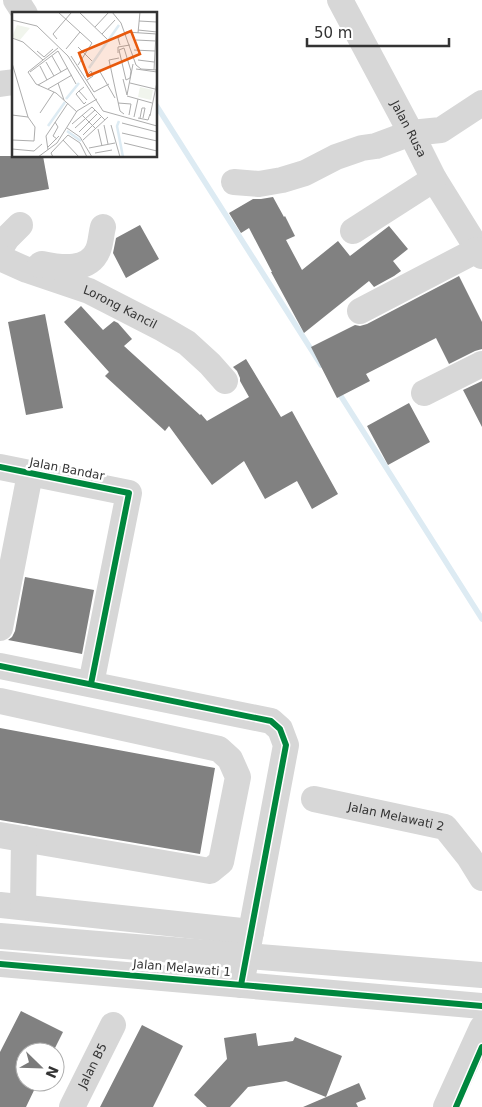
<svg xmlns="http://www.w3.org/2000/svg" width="482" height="1107" font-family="'DejaVu Sans',sans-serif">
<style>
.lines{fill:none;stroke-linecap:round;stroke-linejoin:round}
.stream{stroke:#ddebf3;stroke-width:5.5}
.building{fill:#818181}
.minor{stroke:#d7d7d7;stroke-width:26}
.cycleway-casing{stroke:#fff;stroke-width:9}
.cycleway{stroke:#00873e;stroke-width:6}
.labels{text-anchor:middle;stroke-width:5;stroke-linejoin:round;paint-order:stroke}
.street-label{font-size:12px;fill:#333;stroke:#fff}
.inset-river{fill:none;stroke:#ddebf3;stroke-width:2.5}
.inset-road{fill:none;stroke:#adadad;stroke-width:1}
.view{fill:#e8590c;fill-opacity:0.15;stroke:#e8590c;stroke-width:2.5}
.inset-edge{fill:none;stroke:#333;stroke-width:2.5}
</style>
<rect width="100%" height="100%" fill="#fff"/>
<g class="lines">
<path class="stream" d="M156,105L321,365
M337,390L482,619"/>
</g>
<path class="building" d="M0,156H43L49,189L0,198Z
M273,197L284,217L285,216L295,236L286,240L302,270L338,241L350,256L389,226L408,249L393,261L401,271L394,276L374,287L369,281L304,333L271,272H272L249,228L241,233L229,213L253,199H261Z
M140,225L159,259L126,278L113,253L116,238Z
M459,276L482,322V349L475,351L449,364L436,338L366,374L370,381L337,398L311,347L355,325L360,326L367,324Z
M81,306L103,330L114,321L118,323L132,339L124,346L200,415L201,414L207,421L249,397L240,381V378L237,371L233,367L246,359L281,417L292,411L338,494L312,509L297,481L265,499L244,461L212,485L169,426L165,431L105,376L109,372L64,322Z
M45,314L63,408L26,415L8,322Z
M482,381V427L463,390Z
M409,403L430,442L388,465L367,426Z
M25,577L94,590L82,654L8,640L12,637L15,631Z
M0,728L215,768L200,854L0,820Z
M21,1011L63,1032L53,1052H25V1082H38L26,1107H0V1052Z
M142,1025L183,1046L161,1091L153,1107H100Z
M256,1033L258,1046L293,1041L295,1037L342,1056L326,1097L286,1081L248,1087L230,1107H207L194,1095L227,1059L224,1038Z
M359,1083L366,1099L356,1103L358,1107H303Z"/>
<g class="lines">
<g class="minor">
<path d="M16,0L25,14"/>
<path id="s1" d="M340,0L411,133L434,179L482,256"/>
<path d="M0,84L14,82"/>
<path d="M234,182L259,184L282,180L305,173L336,157L362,148L376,146L411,133L441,130L482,103"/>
<path d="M353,231L434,179"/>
<path d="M0,249L7,238L20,225"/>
<path id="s2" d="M0,258L27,270L89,291L163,329L187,343L210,364L225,381"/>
<path d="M40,265L42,264C61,268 89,272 98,250C101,243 101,234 103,227"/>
<path d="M360,311L477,250"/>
<path d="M424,393L482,364"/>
<path d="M0,467L129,493L91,684"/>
<path d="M0,628L30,474"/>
<path d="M0,666L271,721L280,729L286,745L241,985"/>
<path d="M0,701L219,749L230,759L238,777L221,862L210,871L0,835"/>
<path id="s3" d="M314,799L445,827L469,857L482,878"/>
<path d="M0,905L251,932"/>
<path d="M23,907L24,839"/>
<path d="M0,936L482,975"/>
<path d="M0,964L482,1006"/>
<path id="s4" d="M72,1107L113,1025"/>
<path d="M446,1107L482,1028"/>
</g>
<g class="cycleway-casing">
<path id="cycleway" d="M0,467L129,493L91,684
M0,666L271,721L280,729L286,745L241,985
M0,964L482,1006
M456,1107L482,1047"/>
</g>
<use href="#cycleway" class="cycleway"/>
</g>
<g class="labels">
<g class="street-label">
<text dy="4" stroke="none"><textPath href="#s1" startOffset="146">Jalan Rusa</textPath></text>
<text dy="4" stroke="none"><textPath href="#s2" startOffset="130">Lorong Kancil</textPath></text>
<text transform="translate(67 469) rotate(11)" y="4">Jalan Bandar</text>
<text dy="4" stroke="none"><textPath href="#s3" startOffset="84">Jalan Melawati 2</textPath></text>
<text transform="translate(182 968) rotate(5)" y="4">Jalan Melawati 1</text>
<text dy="4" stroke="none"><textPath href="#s4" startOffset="46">Jalan B5</textPath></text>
</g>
</g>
<g transform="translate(12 12)">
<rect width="145" height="145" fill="#fff"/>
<path d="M5,13L18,16L7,29L0,25ZM128,75L141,78L139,88L126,85Z" fill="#f1f5ed"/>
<path class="inset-river" d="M77,56L107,13M54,87L67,71M107,109L105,114L111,145M36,114L53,90M55,119L69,129"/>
<path class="inset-road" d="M46,0L80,31L66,53M67,0L95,27M100,0L109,11L124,53L129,57L145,58M0,8L25,14L56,44L91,99L145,114M127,9L145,10M83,15L97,0M126,18L145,20M126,21L128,0M90,22L103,8M0,26L11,30L31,48M45,27L41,22L59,1M124,28L144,29M108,33L106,26L114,20L145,22M66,35L80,49M46,36L16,60L24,72L44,81L65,100M112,36L119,59L118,66L114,68L107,38ZM54,37L68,20M122,38L143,39M25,39L32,45L41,37M106,41V35L118,33M40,44L49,60M59,44L82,80M107,46L97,48L108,99L112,102M126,48L142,50M34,50L42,64M0,51L16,105M28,54L35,68M124,57L145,60M87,58L103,86M142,58L144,22M18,60L46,39L64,72M74,64L79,59L81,64L75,68M111,67L115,83M46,71L52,88M118,71L143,77M26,73L56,56M72,75L67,79L75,88M36,77L60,63M67,79L64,82L72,92L74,90M82,80L97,72M115,83L121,52M115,84L140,91M106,91L119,92L117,103M28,101L42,80M0,103L16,105L23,115L22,129L0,128M70,103L84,117M138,104L145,70M122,105L126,87M126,106L136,108L138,102M128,106L130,96H133L131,106M43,110L46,115L41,124L45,127M110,111L145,120M60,112L80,95L93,108M92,113L96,132M99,113L108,145M55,116L68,125L80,145M63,116L83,98M86,117L90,134M67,120L85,102M110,121L145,129M71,123L89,105M51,128L67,145M71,128L96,105M112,131L145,139M36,135L47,124M77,136L103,131M0,137L22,139L30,132M36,138L34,124L56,91M83,141L100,138M26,145L45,131L65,99L85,87M41,145L39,141L56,123L68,131L75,145"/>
<path class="view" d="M119,19L128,42L76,64L67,41Z"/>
<rect width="145" height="145" class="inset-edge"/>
</g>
<g transform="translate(40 1067) rotate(113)"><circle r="24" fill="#ffffff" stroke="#adadad"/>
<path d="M0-4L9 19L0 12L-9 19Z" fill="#7a7a7a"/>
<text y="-8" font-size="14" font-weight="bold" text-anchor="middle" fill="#333333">N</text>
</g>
<path d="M307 38v8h142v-8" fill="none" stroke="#333333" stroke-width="2.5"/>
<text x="314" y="38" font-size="15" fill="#333333" stroke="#ffffff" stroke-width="4" paint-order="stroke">50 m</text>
</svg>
